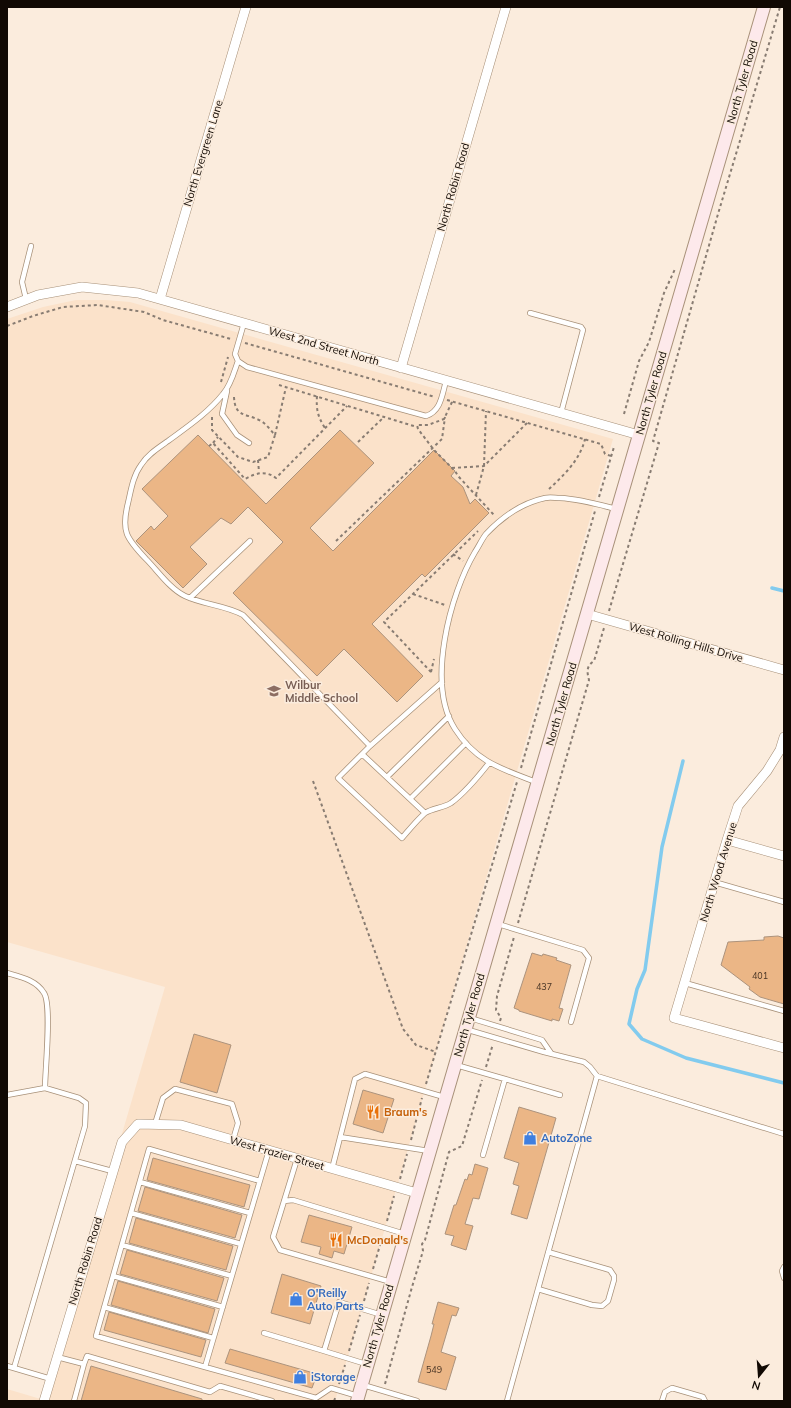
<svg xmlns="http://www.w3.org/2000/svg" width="791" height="1408" font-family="Mulish,sans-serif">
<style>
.built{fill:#fbe2ca}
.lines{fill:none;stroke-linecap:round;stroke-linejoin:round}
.stream{stroke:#82cbee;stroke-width:3.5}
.building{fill:#ebb686;stroke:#ac937d}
.service-casing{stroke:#a89179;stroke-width:6}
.minor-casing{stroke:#a89179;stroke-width:10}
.secondary-casing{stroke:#a89179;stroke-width:14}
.path{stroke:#887c72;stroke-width:2;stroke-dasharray:3 3;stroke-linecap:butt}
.service{stroke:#fff;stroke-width:4.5}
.minor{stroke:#fff;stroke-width:9}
.secondary{stroke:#fde9eb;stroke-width:12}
.labels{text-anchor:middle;stroke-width:3;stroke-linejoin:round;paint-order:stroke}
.number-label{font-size:9px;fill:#483424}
.street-label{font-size:11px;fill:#110903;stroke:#fbecdd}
.education-label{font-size:11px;font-weight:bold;fill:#785e54;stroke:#fbecdd;text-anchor:start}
.food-label{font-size:11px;font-weight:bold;fill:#c56008;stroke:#fbecdd;text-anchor:start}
.shop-label{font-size:11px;font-weight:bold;fill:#366cbe;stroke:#fbecdd;text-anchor:start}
</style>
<rect width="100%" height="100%" fill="#fbecdd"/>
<path class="built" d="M76,300H106L130,302L613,439L335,1401H7V1389L44,1400L165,987L7,942V319L43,307Z"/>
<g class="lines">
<path class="stream" d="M772,588L784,591
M683,761L662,847L645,970L637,989L629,1024L642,1039L686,1058L784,1083"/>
</g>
<path class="building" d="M340,430L374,463L310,528L333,551L434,450L455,471L451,476L463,487L470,504L475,499L489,513L425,577L422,574L372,624L423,676L397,702L344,649L317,676L233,593L283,542L248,507L231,524L221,518L190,547L207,564L183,588L136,541L151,526L154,530L168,516L142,489L198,435L266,504Z
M778,936L784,938V1004L760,997L749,989L750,987L721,965L728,942L764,940V937Z
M532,953L542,956L543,954L557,958L556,960L571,965L559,1008L563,1009L559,1021L552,1019V1021L519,1011V1010L514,1008Z
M194,1034L231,1045L217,1093L180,1082Z
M363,1090L394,1099L383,1133L353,1124Z
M519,1107L556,1118L527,1219L511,1214L519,1186L513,1184L519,1163L504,1158Z
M153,1158L250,1185L244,1207L147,1180Z
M475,1164L488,1168L479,1199L473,1198L465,1224L473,1226L466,1250L451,1245L454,1236L445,1234L454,1205H456L465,1179L467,1180L469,1174L472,1175Z
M145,1187L242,1215L235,1238L138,1211Z
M309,1215L352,1227L344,1254L334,1251L332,1258L319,1254L321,1247L301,1242Z
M136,1218L233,1246L226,1270L129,1243Z
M127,1250L224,1278L217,1301L120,1274Z
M282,1274L321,1286L310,1324L271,1313Z
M118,1281L215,1309L208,1333L111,1305Z
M438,1302L459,1308L456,1316L452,1315L441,1352L456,1357L446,1390L418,1382L431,1336L434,1324H432Z
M109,1312L206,1340L201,1357L104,1330Z
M230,1349L317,1374L312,1388L225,1363Z
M91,1366L202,1399V1401H81Z"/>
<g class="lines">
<g class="service-casing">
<path id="service" d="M26,299L22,282L31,246
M530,313L581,327L583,330L561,413
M244,323L235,354L238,361L247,367L426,416C441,411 442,395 446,381
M238,361C234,372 231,385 223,394C208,413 187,427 168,441C158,448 147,455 141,465C133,476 131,490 128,503C121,531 126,538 146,559C158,571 170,589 185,596C204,605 225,605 243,615L370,746L442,682
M227,391L222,414L237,435L249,443
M190,598L250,541
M370,746L338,778L402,838C409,830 417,820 425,813C433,808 443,808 451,803C466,792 478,777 489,763
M362,754L425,813
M387,777L449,716
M536,782C502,769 476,762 455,729C426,684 450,594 475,552C479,546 482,539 486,534C502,517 522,503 545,498C550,497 555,498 560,498C580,499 597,504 616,509
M410,799L466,743
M714,882L784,902
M498,924L583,950L589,958L571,1022
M7,973C21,977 36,980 44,993C52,1005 45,1071 45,1088
M685,983L784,1011
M470,1018L542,1040L551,1053
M465,1029L544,1052L584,1062L590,1067L597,1076
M456,1065L505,1079L483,1155
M505,1079L560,1095
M7,1095L45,1088L79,1098L86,1103L85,1126L14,1368
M155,1124L163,1098L175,1089L232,1104L238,1123L233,1140
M340,1137L429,1151
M297,1159L273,1237L280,1250L391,1282
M75,1161L112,1171
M332,1169L355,1079L365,1074L444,1097
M260,1181L149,1149L96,1336L205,1367L269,1150
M140,1182L250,1213
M284,1201L293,1200L405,1234
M131,1213L241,1244
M122,1245L232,1276
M784,1267L782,1271L784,1278
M113,1276L223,1307
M538,1289L592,1305L602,1306L608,1301L614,1280V1276L610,1270L548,1252
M104,1307L213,1338
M264,1333L324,1351
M57,1357L84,1364L87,1356L210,1392L220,1386L272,1401
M366,1364L324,1351L339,1302L382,1315
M7,1366L51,1379
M205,1367L316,1398L331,1388L358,1396
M363,1385L417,1401
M74,1401L84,1364
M507,1401L597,1076L784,1134
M662,1401L665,1392L672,1388L703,1397L705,1401"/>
</g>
<g class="minor-casing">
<path id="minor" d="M160,299L246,7
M7,307L38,295L82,287L138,293L639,435
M401,368L506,7
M587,614L784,670
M784,737L780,750L767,771L738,806L727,840L674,1018L784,1048
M727,840L784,856
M44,1401L122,1142L138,1124L181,1125L417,1193"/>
</g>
<g class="secondary-casing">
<path id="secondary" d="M357,1401L764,7"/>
</g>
<path class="path" d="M7,326L33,316L63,307L98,305L144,312L163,320L231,339
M245,343L435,397
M221,382L228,357
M279,385L417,427
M317,396C316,410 318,417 325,428
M447,400L601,444L605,454L611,456
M452,402L444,419L428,425H417L418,429L434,450L455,471L458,476L494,515
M624,414L639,361L649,342L664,293L675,269
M212,417V430L238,457L253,462L268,457L275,435C270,430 266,423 259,420C245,413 235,417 234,397
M275,435L286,387
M358,442L384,417
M213,443L218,437
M209,446L213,443L245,479C256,473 265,470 276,478L347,406
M258,460L259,472
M452,468L484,466L527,423
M549,489C564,475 580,460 585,439
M476,495L484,466L486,411
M599,497L614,447
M336,541L442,439L445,417
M453,554L463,561
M413,594L445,605
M609,611L659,443L653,441L718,214L780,7
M431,672L384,622L478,531
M431,672L434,659
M521,768L595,511
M313,781L403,1029L416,1045L436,1052
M518,923L589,680C587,672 586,666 594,661L604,628
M500,1021L501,1018L496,1010L497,996L514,937
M486,1067L493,1044
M426,1084L517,782
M411,1140L422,1098
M400,1179L407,1154
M387,1221L394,1196
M373,1269L383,1235
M364,1301L369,1283
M349,1351L360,1315
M339,1384L345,1365
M385,1384L412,1287L423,1251L422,1244L425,1240L449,1152L462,1146L482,1080
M334,1401L336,1396"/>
<use href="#service" class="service"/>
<use href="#minor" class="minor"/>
<use href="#secondary" class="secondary"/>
</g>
<defs>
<g id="school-bare" transform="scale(1.08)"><path d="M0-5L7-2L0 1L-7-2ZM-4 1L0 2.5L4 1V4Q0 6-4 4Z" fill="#8d6e63" stroke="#fbecdd" stroke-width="2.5" paint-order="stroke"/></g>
<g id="restaurant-bare" transform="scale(1.08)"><path d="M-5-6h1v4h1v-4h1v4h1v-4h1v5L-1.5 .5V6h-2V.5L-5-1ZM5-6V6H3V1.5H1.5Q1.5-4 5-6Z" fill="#e8710a" stroke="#fbecdd" stroke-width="2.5" paint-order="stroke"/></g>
<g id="shop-bare" transform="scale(1.08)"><path d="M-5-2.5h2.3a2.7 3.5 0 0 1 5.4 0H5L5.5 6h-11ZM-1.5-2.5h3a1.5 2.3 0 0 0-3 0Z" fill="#3f7fe0" stroke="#fbecdd" stroke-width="2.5" paint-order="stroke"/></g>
</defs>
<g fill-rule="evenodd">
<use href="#school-bare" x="274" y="691"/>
<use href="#restaurant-bare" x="373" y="1112"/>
<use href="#shop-bare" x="530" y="1138"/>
<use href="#restaurant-bare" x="336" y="1240"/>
<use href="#shop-bare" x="296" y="1299"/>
<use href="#shop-bare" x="300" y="1377"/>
</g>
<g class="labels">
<g class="number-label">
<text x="760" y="979">401</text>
<text x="544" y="990">437</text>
<text x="434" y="1373">549</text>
</g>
<g class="street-label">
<text transform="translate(742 82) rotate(-74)" y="4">North Tyler Road</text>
<text transform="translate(203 153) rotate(-73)" y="4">North Evergreen Lane</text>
<text transform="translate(453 187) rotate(-74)" y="4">North Robin Road</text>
<text transform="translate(324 346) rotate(16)" y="4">West 2nd Street North</text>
<text transform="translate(651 393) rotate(-74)" y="4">North Tyler Road</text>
<text transform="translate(686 642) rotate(16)" y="4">West Rolling Hills Drive</text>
<text transform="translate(561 704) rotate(-74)" y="4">North Tyler Road</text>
<text transform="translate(718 872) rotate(-73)" y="4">North Wood Avenue</text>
<text transform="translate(469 1015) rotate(-74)" y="4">North Tyler Road</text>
<text transform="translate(277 1153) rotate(16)" y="4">West Frazier Street</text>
<text transform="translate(85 1261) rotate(-73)" y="4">North Robin Road</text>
<text transform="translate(378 1326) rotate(-74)" y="4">North Tyler Road</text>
</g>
<g class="education-label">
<text x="285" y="689">Wilbur<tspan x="285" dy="13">Middle School</tspan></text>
</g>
<g class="food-label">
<text x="384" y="1116">Braum's</text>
<text x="347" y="1244">McDonald's</text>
</g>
<g class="shop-label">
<text x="541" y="1142">AutoZone</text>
<text x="307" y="1297">O'Reilly<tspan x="307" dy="13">Auto Parts</tspan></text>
<text x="311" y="1381">iStorage</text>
</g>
</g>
<rect width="791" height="1408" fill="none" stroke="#110903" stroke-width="16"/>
<g transform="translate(759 1376) rotate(197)" stroke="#fbecdd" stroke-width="3" paint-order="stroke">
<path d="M0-3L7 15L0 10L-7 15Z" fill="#110903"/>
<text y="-6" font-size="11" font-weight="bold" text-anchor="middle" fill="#110903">N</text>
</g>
</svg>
